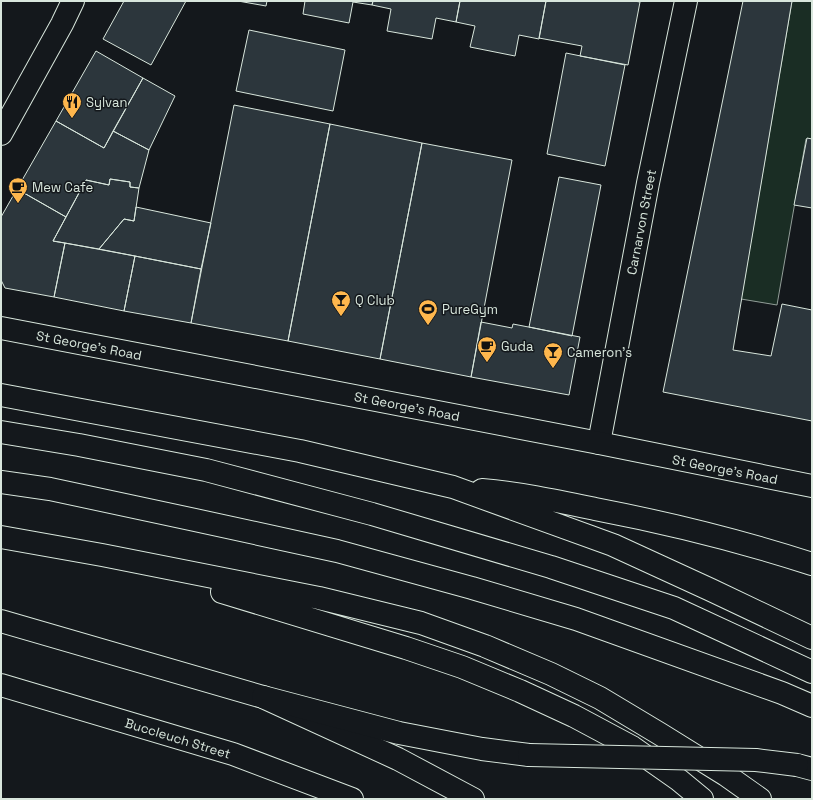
<svg xmlns="http://www.w3.org/2000/svg" width="813" height="800" font-family="'Space Grotesk',sans-serif">
<style>
.green{fill:#1a2d24;stroke:#939e99}
.building{fill:#2c363c;stroke:#d8e6dc}
.lines{fill:none;stroke-linecap:round;stroke-linejoin:round}
.street-casing{stroke:#d8e6dc;stroke-width:24}
.secondary-casing{stroke:#d8e6dc;stroke-width:24}
.primary-casing{stroke:#d8e6dc;stroke-width:24}
.highway-casing{stroke:#d8e6dc;stroke-width:24}
.street{stroke:#14181c;stroke-width:22}
.secondary{stroke:#14181c;stroke-width:22}
.primary{stroke:#14181c;stroke-width:22}
.highway{stroke:#14181c;stroke-width:22}
.highway-bridge-casing{stroke:#d8e6dc;stroke-width:24;stroke-linecap:butt}
.highway-bridge{stroke:#14181c;stroke-width:22}
.labels{text-anchor:middle;stroke-width:3;stroke-linejoin:round;paint-order:stroke}
.poi-label{font-size:13px;fill:#d8e6dc;stroke:#14181c;text-anchor:start}
.street-label{font-size:13px;fill:#d8e6dc;stroke:#14181c}
</style>
<rect width="100%" height="100%" fill="#14181c"/>
<path class="green" d="M792,1H812V139H806L777,305L741,299Z"/>
<path class="building" d="M124,1H186L151,65L103,39Z
M238,1H267L266,6Z
M305,1H373L372,5L353,2L349,23L303,14Z
M373,1H460L456,22L436,18L432,39L387,31L391,9L372,5Z
M460,1H546L539,39L519,35L515,56L470,47L475,26L456,22Z
M546,1H634L640,2L628,65L580,56L582,46L539,38Z
M743,1H792L733,350L771,356L782,304L812,310V421L663,392Z
M249,30L345,50L333,111L236,91Z
M96,51L143,78L104,148L56,121Z
M566,53L625,65L605,166L547,154Z
M143,78L175,96L149,150L113,131Z
M234,105L330,124L288,341L191,323Z
M56,121L104,148L113,131L149,150L139,188L130,187V182L110,179L109,185L86,180L66,217L17,189Z
M330,124L422,143L380,359L288,341Z
M807,138L812,139V208L794,205Z
M422,143L512,160L471,377L380,359Z
M559,177L601,185L572,336L529,327Z
M110,179L130,182V187L139,188L134,221L124,219L99,249L53,241L86,180L109,185Z
M17,189L66,217L53,241L65,243L54,297L5,288L1,280V217Z
M136,207L211,223L201,269L99,249L124,219L134,221Z
M65,243L135,256L124,311L54,297Z
M135,256L201,269L191,323L124,311Z
M481,322L512,328L513,324L580,337L569,395L471,377Z"/>
<g class="lines">
<g class="street-casing">
<path id="street" d="M599,443L648,183L686,1
M1,685L233,754L352,799"/>
</g>
<g class="secondary-casing">
<path id="secondary" d="M1,134L62,24L73,1"/>
</g>
<g class="primary-casing">
<path id="primary" d="M1,328L599,443L812,486
M1,621L263,697L398,759L473,799"/>
</g>
<g class="highway-casing">
<path id="highway" d="M1,395L300,451L453,487L613,545L711,590L812,638
M1,432L79,445L206,470L372,514L551,567L674,608L812,672
M1,482L50,489L195,520L337,551L472,588L576,619L782,693L812,706
M482,490C520,493 557,501 595,509C668,523 741,541 812,564
M1,537L102,555L319,598L421,623L485,646L551,674L600,698L660,734L726,775L760,799
M222,592L406,648L462,667L520,691L574,716L632,747L679,780L702,799
M263,697L399,733L482,749L529,755
M797,765L812,769"/>
</g>
<use href="#street" class="street"/>
<use href="#secondary" class="secondary"/>
<use href="#primary" class="primary"/>
<use href="#highway" class="highway"/>
<g class="highway-bridge-casing">
<path id="highway-bridge" d="M529,755L756,760L797,765"/>
</g>
<use href="#highway-bridge" class="highway-bridge"/>
</g>
<defs>
<g id="restaurant-pin" transform="scale(1)"><path d="M0 17L-7.5 6A9.5 9.5 0 1 1 7.5 6Z" fill="#ffb74d" stroke="#14181c"/><path d="M-5-6h1v4h1v-4h1v4h1v-4h1v5L-1.5 .5V6h-2V.5L-5-1ZM5-6V6H3V1.5H1.5Q1.5-4 5-6Z" fill="#111"/></g>
<g id="cafe-pin" transform="scale(1)"><path d="M0 17L-7.5 6A9.5 9.5 0 1 1 7.5 6Z" fill="#ffb74d" stroke="#14181c"/><path d="M-5.5-4.5H6V0H3Q3 3.5 0 3.5H-2.5Q-5.5 3.5-5.5 0ZM3-3.2v2h1.7v-2ZM-6 4.5H4V6H-6Z" fill="#111"/></g>
<g id="bar-pin" transform="scale(1)"><path d="M0 17L-7.5 6A9.5 9.5 0 1 1 7.5 6Z" fill="#ffb74d" stroke="#14181c"/><path d="M-6-5H6L.8 .8V4.5H3.5V6h-7V4.5H-.8V.8Z" fill="#111"/></g>
<g id="stadium-pin" transform="scale(1)"><path d="M0 17L-7.5 6A9.5 9.5 0 1 1 7.5 6Z" fill="#ffb74d" stroke="#14181c"/><path d="M0-5a6.5 5 0 1 0 0 10a6.5 5 0 1 0 0-10ZM-3.5-1.8h7v3.6h-7Z" fill="#111"/></g>
</defs>
<g fill-rule="evenodd">
<use href="#restaurant-pin" x="72" y="102"/>
<use href="#cafe-pin" x="18" y="187"/>
<use href="#bar-pin" x="341" y="300"/>
<use href="#stadium-pin" x="428" y="309"/>
<use href="#cafe-pin" x="487" y="346"/>
<use href="#bar-pin" x="553" y="352"/>
</g>
<g class="labels">
<g class="poi-label">
<text x="86" y="107">Sylvan</text>
<text x="32" y="192">Mew Cafe</text>
<text x="355" y="305">Q Club</text>
<text x="442" y="314">PureGym</text>
<text x="501" y="351">Guda</text>
<text x="567" y="357">Cameron’s</text>
</g>
<g class="street-label">
<text transform="translate(641 222) rotate(-79)" y="5">Carnarvon Street</text>
<text transform="translate(89 345) rotate(11)" y="5">St George's Road</text>
<text transform="translate(407 406) rotate(11)" y="5">St George's Road</text>
<text transform="translate(725 469) rotate(11)" y="5">St George's Road</text>
<text transform="translate(178 738) rotate(17)" y="5">Buccleuch Street</text>
</g>
</g>
<rect width="813" height="800" fill="none" stroke="#d8e6dc" stroke-width="4"/>
</svg>
